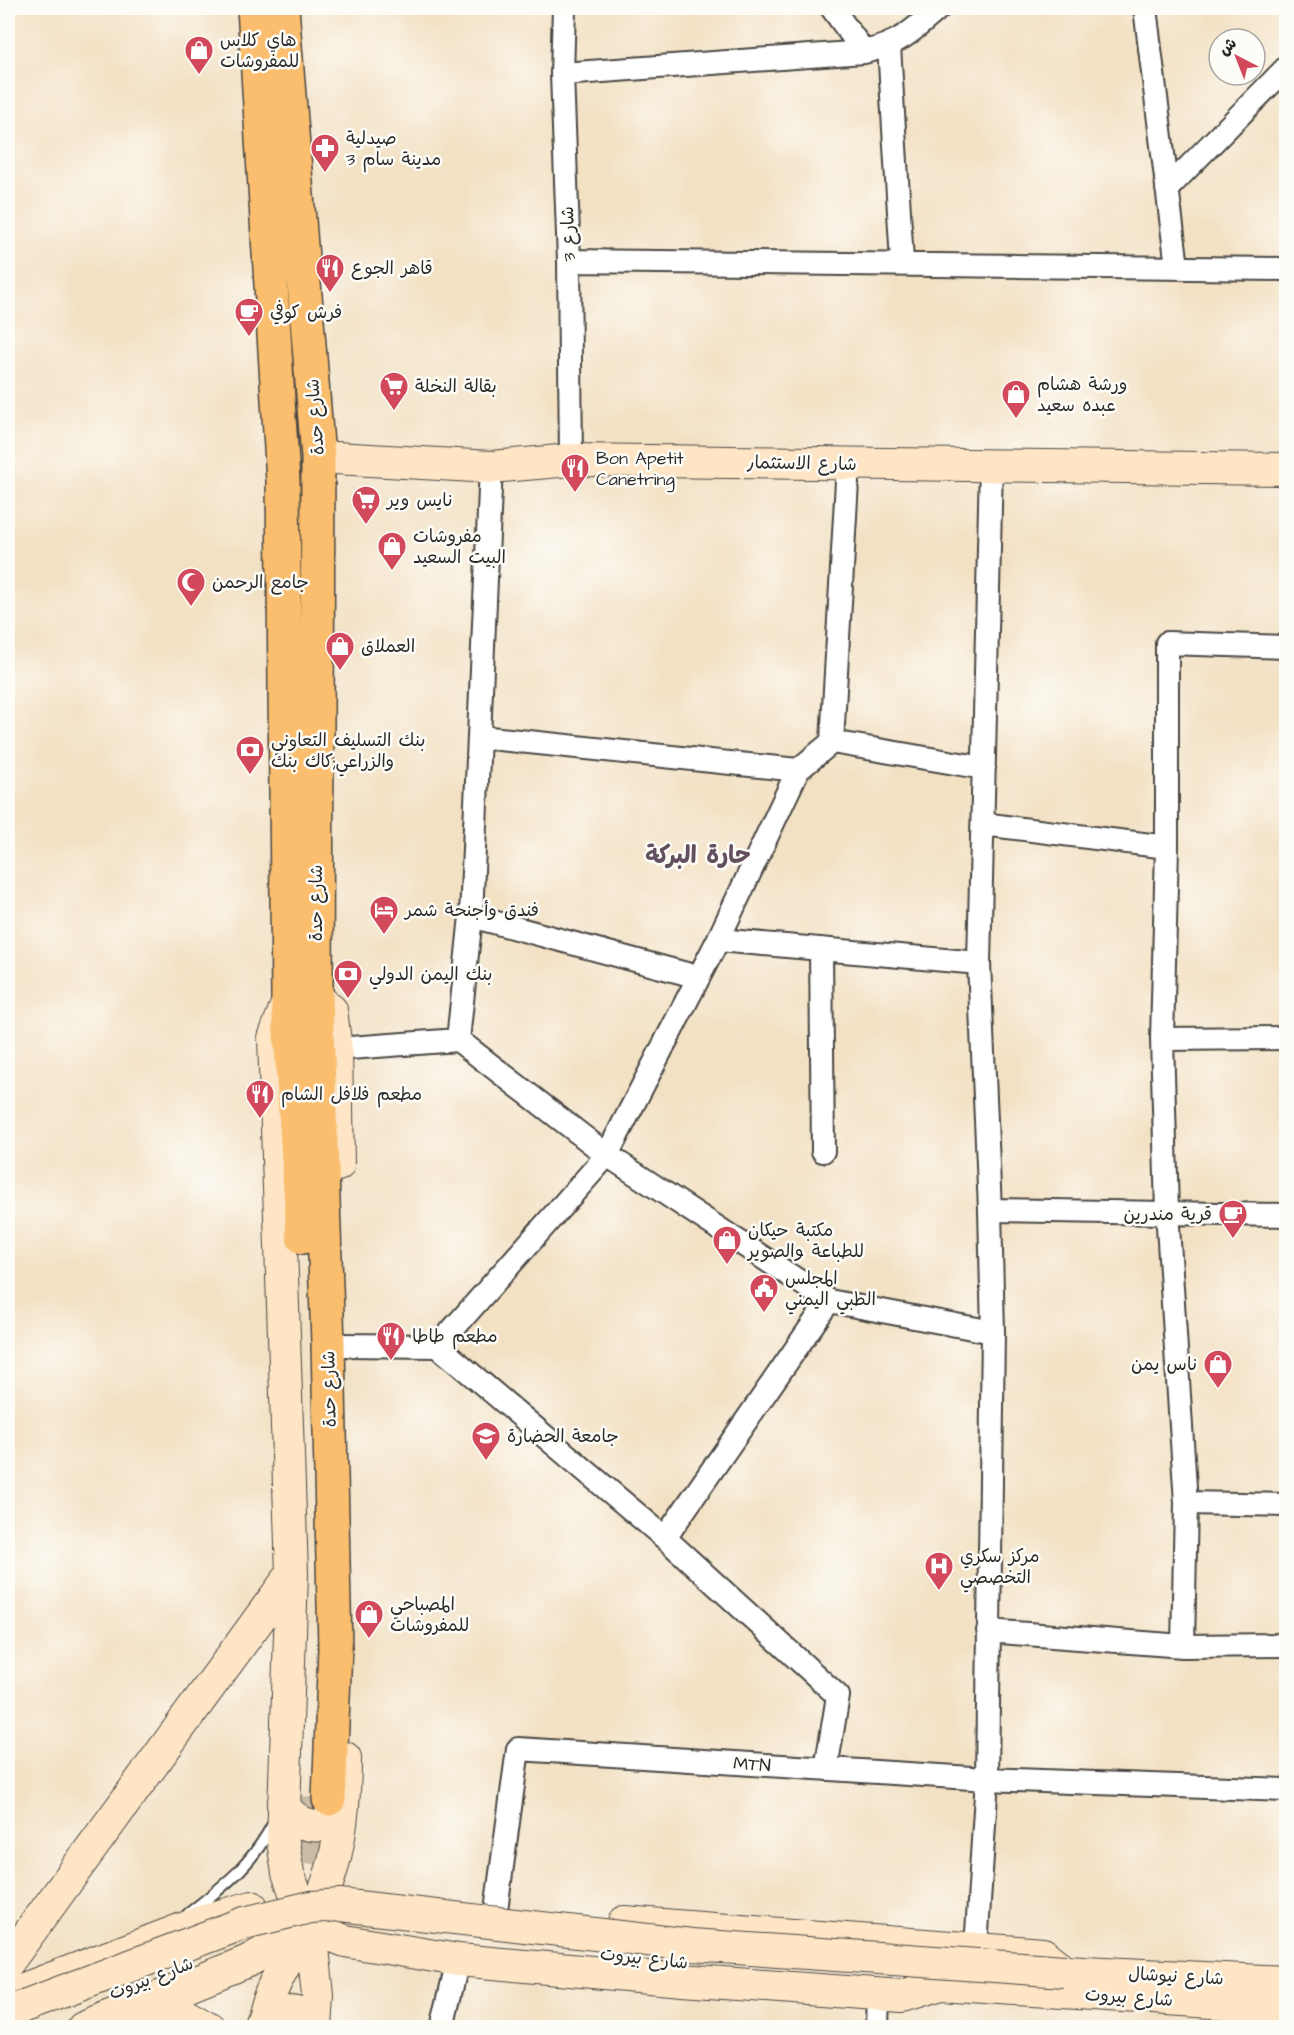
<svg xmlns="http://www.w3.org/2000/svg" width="1294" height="2035" font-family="'Architects Daughter','Playpen Sans Arabic',sans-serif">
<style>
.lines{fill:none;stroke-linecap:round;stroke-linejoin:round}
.primary-tunnel{stroke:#cbbda5;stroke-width:33;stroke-dasharray:33 16;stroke-linecap:butt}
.lane-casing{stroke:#494642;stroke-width:14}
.street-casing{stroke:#494642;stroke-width:26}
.secondary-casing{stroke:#494642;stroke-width:34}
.primary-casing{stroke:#494642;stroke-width:36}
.lane{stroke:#fff;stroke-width:10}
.street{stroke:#fff;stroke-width:22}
.secondary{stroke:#fde5c5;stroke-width:32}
.primary{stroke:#fabe6e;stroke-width:33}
.secondary-bridge-casing{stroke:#494642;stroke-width:34;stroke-linecap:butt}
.secondary-bridge{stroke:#fde5c5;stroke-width:32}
.labels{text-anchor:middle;stroke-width:5;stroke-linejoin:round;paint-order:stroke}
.poi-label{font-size:18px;fill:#2b2b2b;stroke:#fdfcf7;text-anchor:start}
.street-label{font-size:18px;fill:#2b2b2b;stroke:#fdfcf7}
.district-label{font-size:24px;font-weight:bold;fill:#62505f;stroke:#fdfcf7}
</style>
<rect width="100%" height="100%" fill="#fdfcf7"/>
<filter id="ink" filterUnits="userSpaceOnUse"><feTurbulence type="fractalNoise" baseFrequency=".0167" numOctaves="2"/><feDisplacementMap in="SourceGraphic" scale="12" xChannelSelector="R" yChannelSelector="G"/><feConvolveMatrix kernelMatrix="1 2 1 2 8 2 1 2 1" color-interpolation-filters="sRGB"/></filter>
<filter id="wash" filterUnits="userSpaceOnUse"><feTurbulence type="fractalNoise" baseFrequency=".008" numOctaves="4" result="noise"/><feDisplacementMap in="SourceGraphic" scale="24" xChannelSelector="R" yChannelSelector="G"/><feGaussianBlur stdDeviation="1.35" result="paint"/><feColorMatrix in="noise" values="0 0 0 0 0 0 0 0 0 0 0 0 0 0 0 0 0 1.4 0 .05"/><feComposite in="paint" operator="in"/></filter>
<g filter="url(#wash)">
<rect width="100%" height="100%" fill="#f3e1c4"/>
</g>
<g filter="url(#ink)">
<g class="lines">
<path class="primary-tunnel" d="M296,1911L315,1798
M292,2028L307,1932"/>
<g class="lane-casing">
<path id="lane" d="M188,1914C226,1884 250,1867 273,1824"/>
</g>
<g class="street-casing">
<path id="street" d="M564,8L562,74L569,261L571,460
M832,8L864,52
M1145,8L1177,267
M889,46L902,262
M562,74L864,52C899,44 912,32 939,8
M1167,189L1286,68
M569,261L1286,269
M480,737L798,770
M832,742L984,768
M983,824L1167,847
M471,916L698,977
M718,940L979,963
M821,949L823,1151
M1162,1039L1286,1038
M458,1040L471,916L491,467
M336,1049L458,1040L607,1155L829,1301L993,1332
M990,1210L1286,1215
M341,1345L438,1346L665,1538L838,1696L826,1769
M438,1346L607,1155L718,940L798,770L832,742L848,464
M1186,1503L1286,1505
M665,1538L829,1301
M988,1631L1183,1646L1286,1645
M1183,1646L1186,1503L1167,1211L1162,1039L1167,847V643L1286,647
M496,1910L518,1749L987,1779L1286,1790
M976,1948L987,1779L993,1332L990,1210L979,963L991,465
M442,2028L458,1960
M877,2028L878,1994"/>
</g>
<g class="secondary-casing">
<path id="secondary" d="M318,457L491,467L571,460L1286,469
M316,997L331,1010L336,1049L338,1165
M288,1001L274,1038L292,1574L283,1842L288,1873L296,1895L310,1918L325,1933L345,1941L458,1960L682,1980L902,1996L940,1984L1286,2007
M283,1805C299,1828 320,1832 342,1815
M310,1918L318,1996L316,2028
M624,1922L1043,1954L1065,1971L1286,1982
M8,1962L292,1574
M8,1995L209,1919L252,1907
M140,2009L181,2012L209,2028
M261,2021C283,2010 298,2007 317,2025
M83,2028L248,1961L277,1945L327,1904
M260,2028C270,1977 303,1940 323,1894C341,1852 345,1803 345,1758"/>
</g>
<g class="primary-casing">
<path id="primary" d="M254,8L283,481L288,1000L303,1237
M282,8L318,457L316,997L328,1344L335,1648L329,1799"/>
</g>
<use href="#lane" class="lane"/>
<use href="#street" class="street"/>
<use href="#secondary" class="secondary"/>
<use href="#primary" class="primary"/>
<g class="secondary-bridge-casing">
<path id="secondary-bridge" d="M8,2012L244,1923L311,1907L340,1905L692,1945L1065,1971"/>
</g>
<use href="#secondary-bridge" class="secondary-bridge"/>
</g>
</g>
<defs>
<g id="shop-pin" transform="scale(1.5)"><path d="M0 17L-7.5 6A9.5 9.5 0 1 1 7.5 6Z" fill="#d1495b" stroke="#fdfcf7"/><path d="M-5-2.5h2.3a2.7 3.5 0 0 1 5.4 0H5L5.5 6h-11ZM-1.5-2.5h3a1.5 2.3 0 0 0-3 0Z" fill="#fff"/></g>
<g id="pharmacy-pin" transform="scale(1.5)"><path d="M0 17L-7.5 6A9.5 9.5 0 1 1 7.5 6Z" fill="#d1495b" stroke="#fdfcf7"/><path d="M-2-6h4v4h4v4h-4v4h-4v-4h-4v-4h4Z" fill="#fff"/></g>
<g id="restaurant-pin" transform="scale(1.5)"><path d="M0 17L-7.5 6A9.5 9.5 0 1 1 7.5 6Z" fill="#d1495b" stroke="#fdfcf7"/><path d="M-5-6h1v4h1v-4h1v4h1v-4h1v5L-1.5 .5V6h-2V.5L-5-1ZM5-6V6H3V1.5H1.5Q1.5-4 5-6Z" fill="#fff"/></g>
<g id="cafe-pin" transform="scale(1.5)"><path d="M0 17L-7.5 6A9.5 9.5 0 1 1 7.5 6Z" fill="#d1495b" stroke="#fdfcf7"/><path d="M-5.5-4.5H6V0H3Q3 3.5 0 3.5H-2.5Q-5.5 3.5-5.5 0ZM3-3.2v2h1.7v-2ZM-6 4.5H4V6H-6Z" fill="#fff"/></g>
<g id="supermarket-pin" transform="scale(1.5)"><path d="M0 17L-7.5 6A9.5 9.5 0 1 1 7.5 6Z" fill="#d1495b" stroke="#fdfcf7"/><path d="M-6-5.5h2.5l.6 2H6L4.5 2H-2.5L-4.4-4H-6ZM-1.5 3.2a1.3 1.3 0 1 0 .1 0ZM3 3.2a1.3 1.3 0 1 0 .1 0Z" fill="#fff"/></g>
<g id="mosque-pin" transform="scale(1.5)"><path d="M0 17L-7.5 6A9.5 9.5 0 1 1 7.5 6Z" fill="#d1495b" stroke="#fdfcf7"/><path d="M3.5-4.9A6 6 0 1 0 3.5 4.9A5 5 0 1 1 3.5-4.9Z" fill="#fff"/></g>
<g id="bank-pin" transform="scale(1.5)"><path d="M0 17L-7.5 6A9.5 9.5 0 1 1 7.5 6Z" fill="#d1495b" stroke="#fdfcf7"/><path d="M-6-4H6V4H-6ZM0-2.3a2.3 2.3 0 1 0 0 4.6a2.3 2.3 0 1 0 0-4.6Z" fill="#fff"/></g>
<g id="hotel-pin" transform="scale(1.5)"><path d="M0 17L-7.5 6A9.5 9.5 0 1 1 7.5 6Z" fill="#d1495b" stroke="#fdfcf7"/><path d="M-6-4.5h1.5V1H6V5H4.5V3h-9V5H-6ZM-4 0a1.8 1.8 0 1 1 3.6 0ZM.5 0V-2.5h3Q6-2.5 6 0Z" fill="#fff"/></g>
<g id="civic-pin" transform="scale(1.5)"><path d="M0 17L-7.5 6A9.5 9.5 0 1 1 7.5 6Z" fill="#d1495b" stroke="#fdfcf7"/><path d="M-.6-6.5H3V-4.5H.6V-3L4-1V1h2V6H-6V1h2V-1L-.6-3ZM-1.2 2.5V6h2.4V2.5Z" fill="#fff"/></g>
<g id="university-pin" transform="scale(1.5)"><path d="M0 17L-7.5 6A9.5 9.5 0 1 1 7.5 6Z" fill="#d1495b" stroke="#fdfcf7"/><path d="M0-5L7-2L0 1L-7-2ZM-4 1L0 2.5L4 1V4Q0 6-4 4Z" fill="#fff"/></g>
<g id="hospital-pin" transform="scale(1.5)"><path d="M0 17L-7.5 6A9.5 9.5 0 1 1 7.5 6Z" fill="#d1495b" stroke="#fdfcf7"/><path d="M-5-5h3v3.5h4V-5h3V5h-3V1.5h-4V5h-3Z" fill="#fff"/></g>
</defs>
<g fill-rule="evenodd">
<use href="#shop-pin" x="199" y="50"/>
<use href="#pharmacy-pin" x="325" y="148"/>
<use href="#restaurant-pin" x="330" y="268"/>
<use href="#cafe-pin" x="249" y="312"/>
<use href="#supermarket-pin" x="394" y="386"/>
<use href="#shop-pin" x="1016" y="394"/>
<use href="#restaurant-pin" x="575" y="468"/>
<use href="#supermarket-pin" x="366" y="500"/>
<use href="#shop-pin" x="392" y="546"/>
<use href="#mosque-pin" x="191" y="582"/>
<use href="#shop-pin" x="340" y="646"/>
<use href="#bank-pin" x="250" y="750"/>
<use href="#hotel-pin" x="384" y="910"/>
<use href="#bank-pin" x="348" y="974"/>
<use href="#restaurant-pin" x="260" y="1094"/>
<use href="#cafe-pin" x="1233" y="1214"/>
<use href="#shop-pin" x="727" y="1240"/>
<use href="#civic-pin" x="764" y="1288"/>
<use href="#restaurant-pin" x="391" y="1336"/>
<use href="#shop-pin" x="1218" y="1364"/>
<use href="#university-pin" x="486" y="1436"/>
<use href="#hospital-pin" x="939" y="1566"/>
<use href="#shop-pin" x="369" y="1614"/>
</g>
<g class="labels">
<g class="poi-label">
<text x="220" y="46">هاي كلاس<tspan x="220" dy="21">للمفروشات</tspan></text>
<text x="346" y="144">صيدلية<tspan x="346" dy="21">مدينة سام 3</tspan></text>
<text x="351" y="274">قاهر الجوع</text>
<text x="270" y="318">فرش كوفي</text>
<text x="1037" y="390">ورشة هشام<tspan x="1037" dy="21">عبده سعيد</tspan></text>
<text x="415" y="392">بقالة النخلة</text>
<text x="596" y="464">Bon Apetit<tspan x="596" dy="21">Canetring</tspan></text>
<text x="387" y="506">نايس وير</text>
<text x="413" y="542">مفروشات<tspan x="413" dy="21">البيت السعيد</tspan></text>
<text x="212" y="588">جامع الرحمن</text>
<text x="361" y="652">العملاق</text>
<text x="271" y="746">بنك التسليف التعاوني<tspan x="271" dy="21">والزراعي;كاك بنك</tspan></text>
<text x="405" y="916">فندق وأجنحة شمر</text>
<text x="369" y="980">بنك اليمن الدولي</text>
<text x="281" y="1100">مطعم فلافل الشام</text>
<text x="1212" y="1220" text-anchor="end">قرية مندرين</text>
<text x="748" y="1236">مكتبة حيكان<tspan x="748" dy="21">للطباعة والصوير</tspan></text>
<text x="785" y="1284">المجلس<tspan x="785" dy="21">الطبي اليمني</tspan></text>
<text x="412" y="1342">مطعم طاطا</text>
<text x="1197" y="1370" text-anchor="end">ناس يمن</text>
<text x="507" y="1442">جامعة الحضارة</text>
<text x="960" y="1562">مركز سكري<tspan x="960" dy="21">التخصصي</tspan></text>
<text x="390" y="1610">المصباحي<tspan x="390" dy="21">للمفروشات</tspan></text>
</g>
<g class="street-label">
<text transform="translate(568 234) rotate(-92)" y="6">شارع 3</text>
<text transform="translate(315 417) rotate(-94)" y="6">شارع حدة</text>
<text transform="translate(802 463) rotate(1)" y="6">شارع الاستثمار</text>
<text transform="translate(316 903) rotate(-90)" y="6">شارع حدة</text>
<text transform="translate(329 1389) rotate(-91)" y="6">شارع حدة</text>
<text transform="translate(752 1764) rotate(4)" y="6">MTN</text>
<text transform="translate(644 1958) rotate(6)" y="6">شارع بيروت</text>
<text transform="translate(1176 1976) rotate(3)" y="6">شارع نيوشال</text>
<text transform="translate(151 1978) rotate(-21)" y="6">شارع بيروت</text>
<text transform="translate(1129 1997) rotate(4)" y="6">شارع بيروت</text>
</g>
<g class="district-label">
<text x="698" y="863">حارة البركة</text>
</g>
</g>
<rect width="1294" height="2035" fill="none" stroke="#fdfcf7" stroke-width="30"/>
<g transform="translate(1237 57) rotate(318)"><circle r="28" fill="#fdfcf7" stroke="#a9a8a5" stroke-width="1.5"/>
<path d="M0-4.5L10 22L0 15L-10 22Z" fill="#d1495b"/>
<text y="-9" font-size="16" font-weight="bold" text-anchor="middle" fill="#2b2b2b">ش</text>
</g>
</svg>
